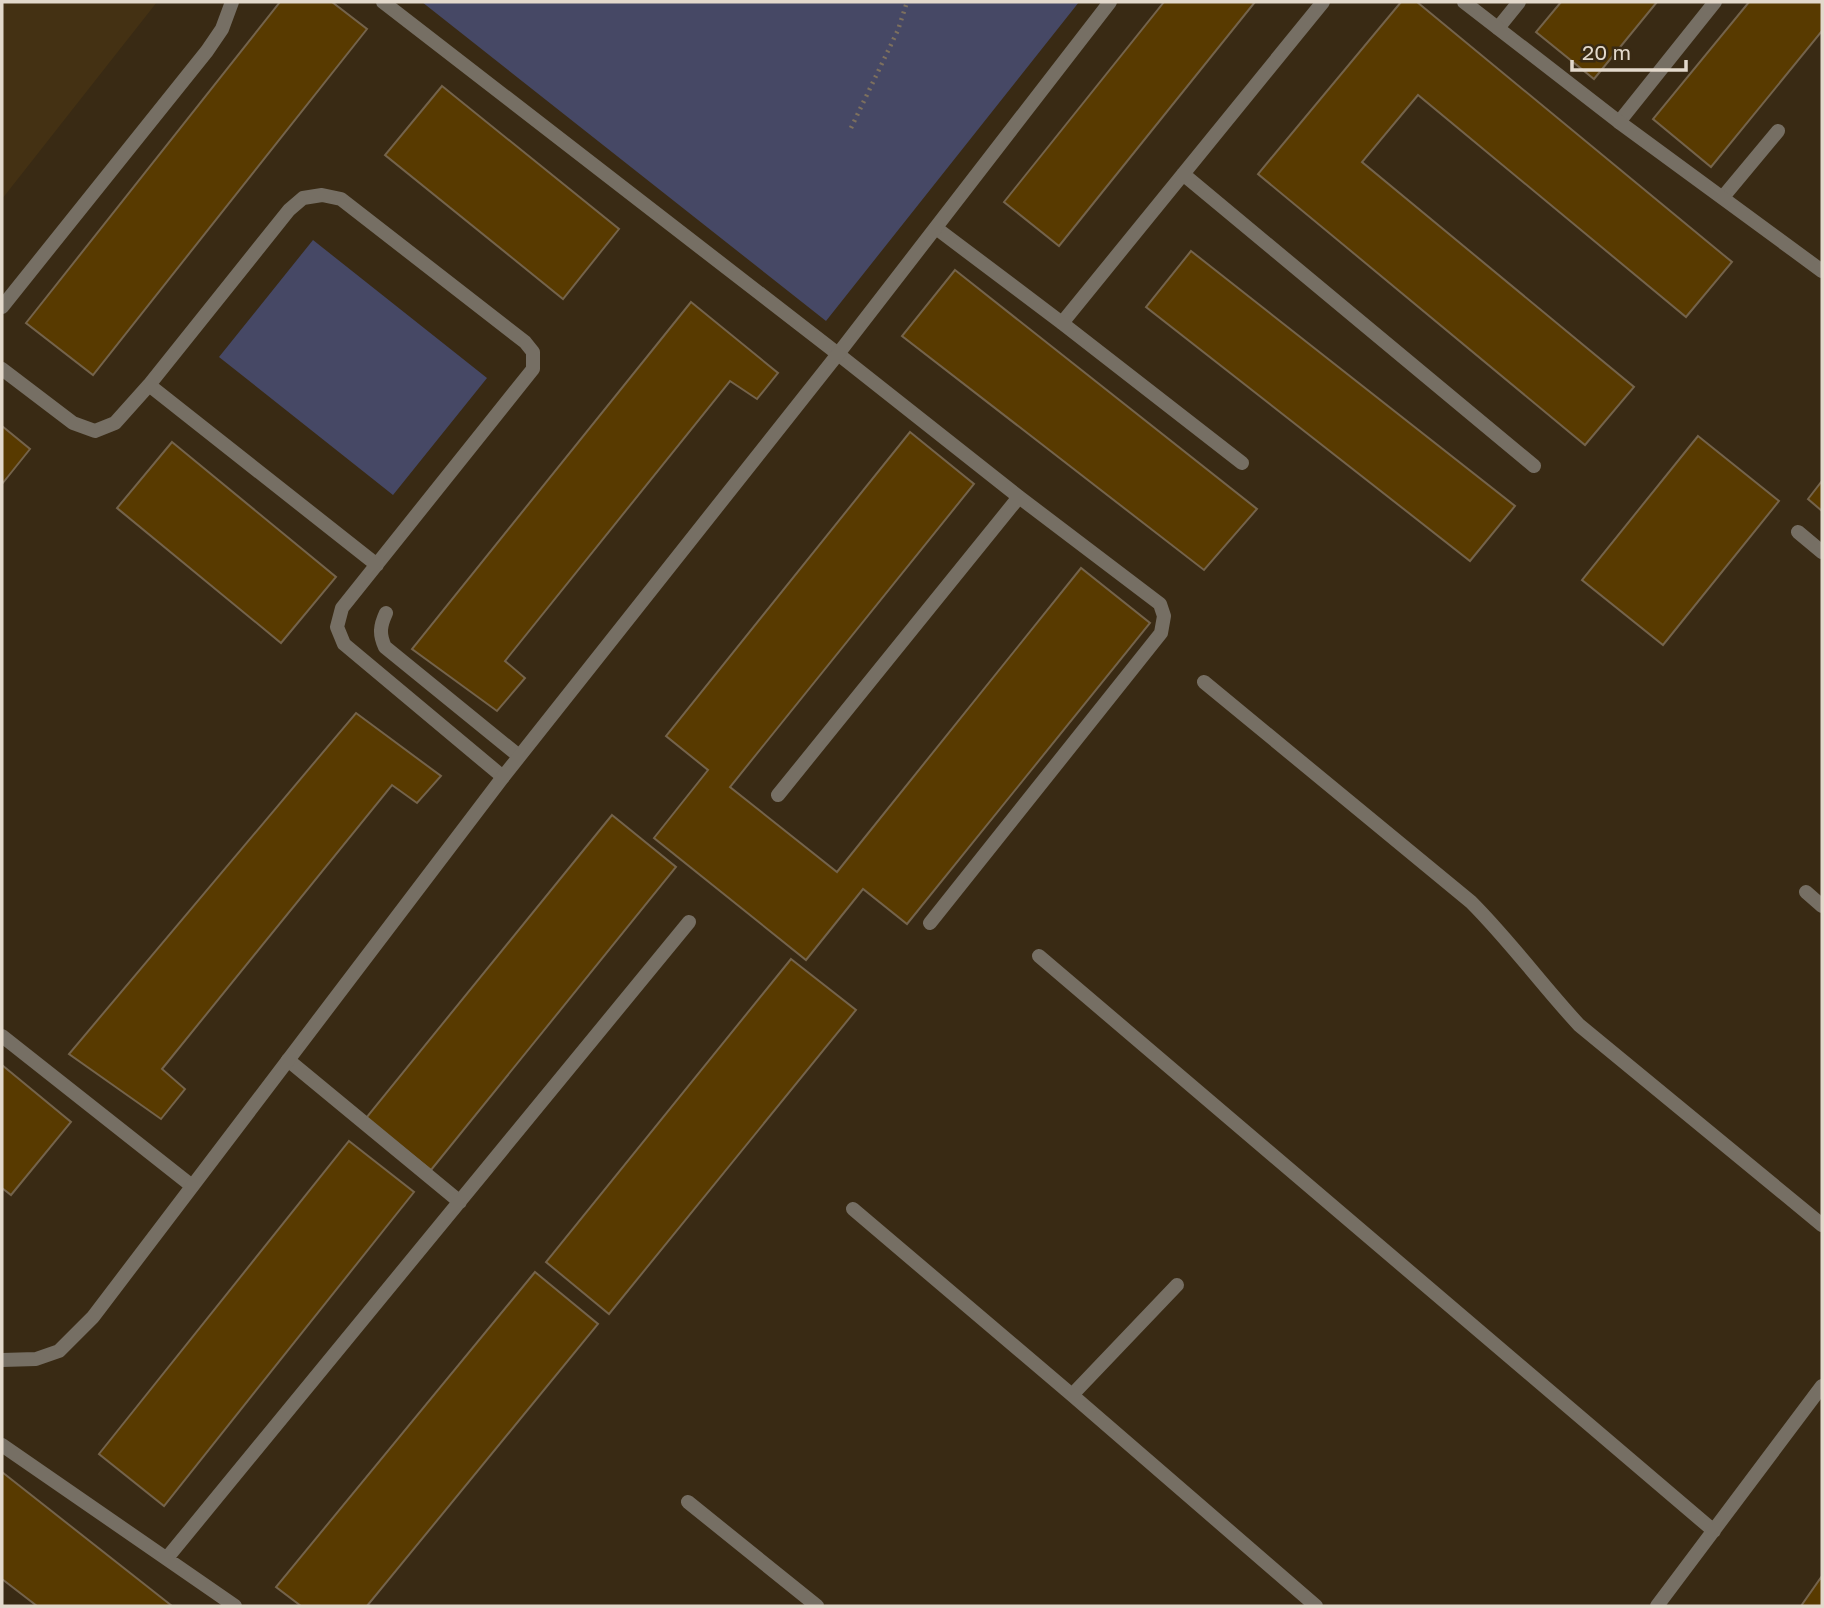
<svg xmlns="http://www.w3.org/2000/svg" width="1824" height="1608" font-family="'Golos Text',sans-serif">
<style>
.built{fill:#443113}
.green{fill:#464865}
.building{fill:#583a00;stroke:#74634b;stroke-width:2}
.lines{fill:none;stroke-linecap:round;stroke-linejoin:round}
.path{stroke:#7d705e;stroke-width:4.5;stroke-dasharray:2 5;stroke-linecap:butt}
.service{stroke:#766f64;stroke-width:14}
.minor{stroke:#766f64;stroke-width:14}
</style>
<rect width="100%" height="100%" fill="#392a14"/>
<path class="built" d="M2,2H157L2,199Z"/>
<path class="green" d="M422,2H1079L826,321Z
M313,240L487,378L393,495L219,357Z"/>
<path class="building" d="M280,2H332L367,29L93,375L26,323Z
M1164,2H1255L1059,246L1004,202Z
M1401,2H1417L1732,262L1686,317L1418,95L1362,162L1634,387L1585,445L1258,174Z
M1561,2H1657L1594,79L1536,32Z
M1749,2H1822V31L1711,167L1653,119Z
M442,86L619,229L563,299L385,155Z
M1191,251L1515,506L1470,561L1146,307Z
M955,270L1257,509L1204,570L902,336Z
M691,302L778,373L757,399L730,381L505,661L525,678L497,711L412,649Z
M2,426L30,449L2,484Z
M910,432L974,484L730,787L837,872L1081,568L1150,623L907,924L863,889L806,960L654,838L708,770L666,736Z
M1698,436L1779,501L1663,645L1582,580Z
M172,442L336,577L281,643L117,508Z
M1822,481V511L1808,499Z
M356,713L441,776L417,803L392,785L162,1069L185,1089L161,1119L69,1054Z
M612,815L676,867L431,1170L366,1118Z
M791,959L856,1010L609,1314L546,1262Z
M2,1065L71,1122L11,1195L2,1188Z
M349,1141L414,1192L164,1506L99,1454Z
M535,1272L598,1324L367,1606H301L276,1587Z
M2,1472L172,1606H37L2,1579Z
M1822,1576V1606H1801Z"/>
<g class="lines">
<path class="path" d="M851,128L898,30L907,2"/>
<path class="service" d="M383,2L838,354L1019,497L1160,604L1164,616L1161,633L930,923
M1498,28L1519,2
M1619,122L1715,2
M1183,174L1534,466
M1723,197L1778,131
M936,228L1062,323L1242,463
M2,307L207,51L222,29L232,2
M1062,323L1323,2
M2,369L73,423L95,431L115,423L149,385L289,210L303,198L322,195L341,199L525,342L533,352V369L342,608L337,627L344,644L503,777
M149,385L377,565
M1798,532L1822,552
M386,613C380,626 379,634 385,647L519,756
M778,795L1019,497
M1806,892L1822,906
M2,1036L192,1186
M288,1060L460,1202
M2,1445L235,1606
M167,1558L689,922"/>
<path class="minor" d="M1464,2L1619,122L1822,271
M1204,682L1471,902C1510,941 1542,985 1579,1025L1822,1225
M1039,956L1714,1531
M853,1209L1072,1395L1316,1606
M2,1360L36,1359L59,1351L93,1317L503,777L838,354L1110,2
M1072,1395L1177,1285
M688,1502L817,1606
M1657,1606L1822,1386"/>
</g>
<rect width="1824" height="1608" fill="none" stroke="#e3d9cc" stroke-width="7"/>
<path d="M1572 60v10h114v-10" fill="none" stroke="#e3d9cc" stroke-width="3.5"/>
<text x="1582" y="60" font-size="21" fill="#e3d9cc" stroke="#392a14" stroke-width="5" paint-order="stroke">20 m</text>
</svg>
